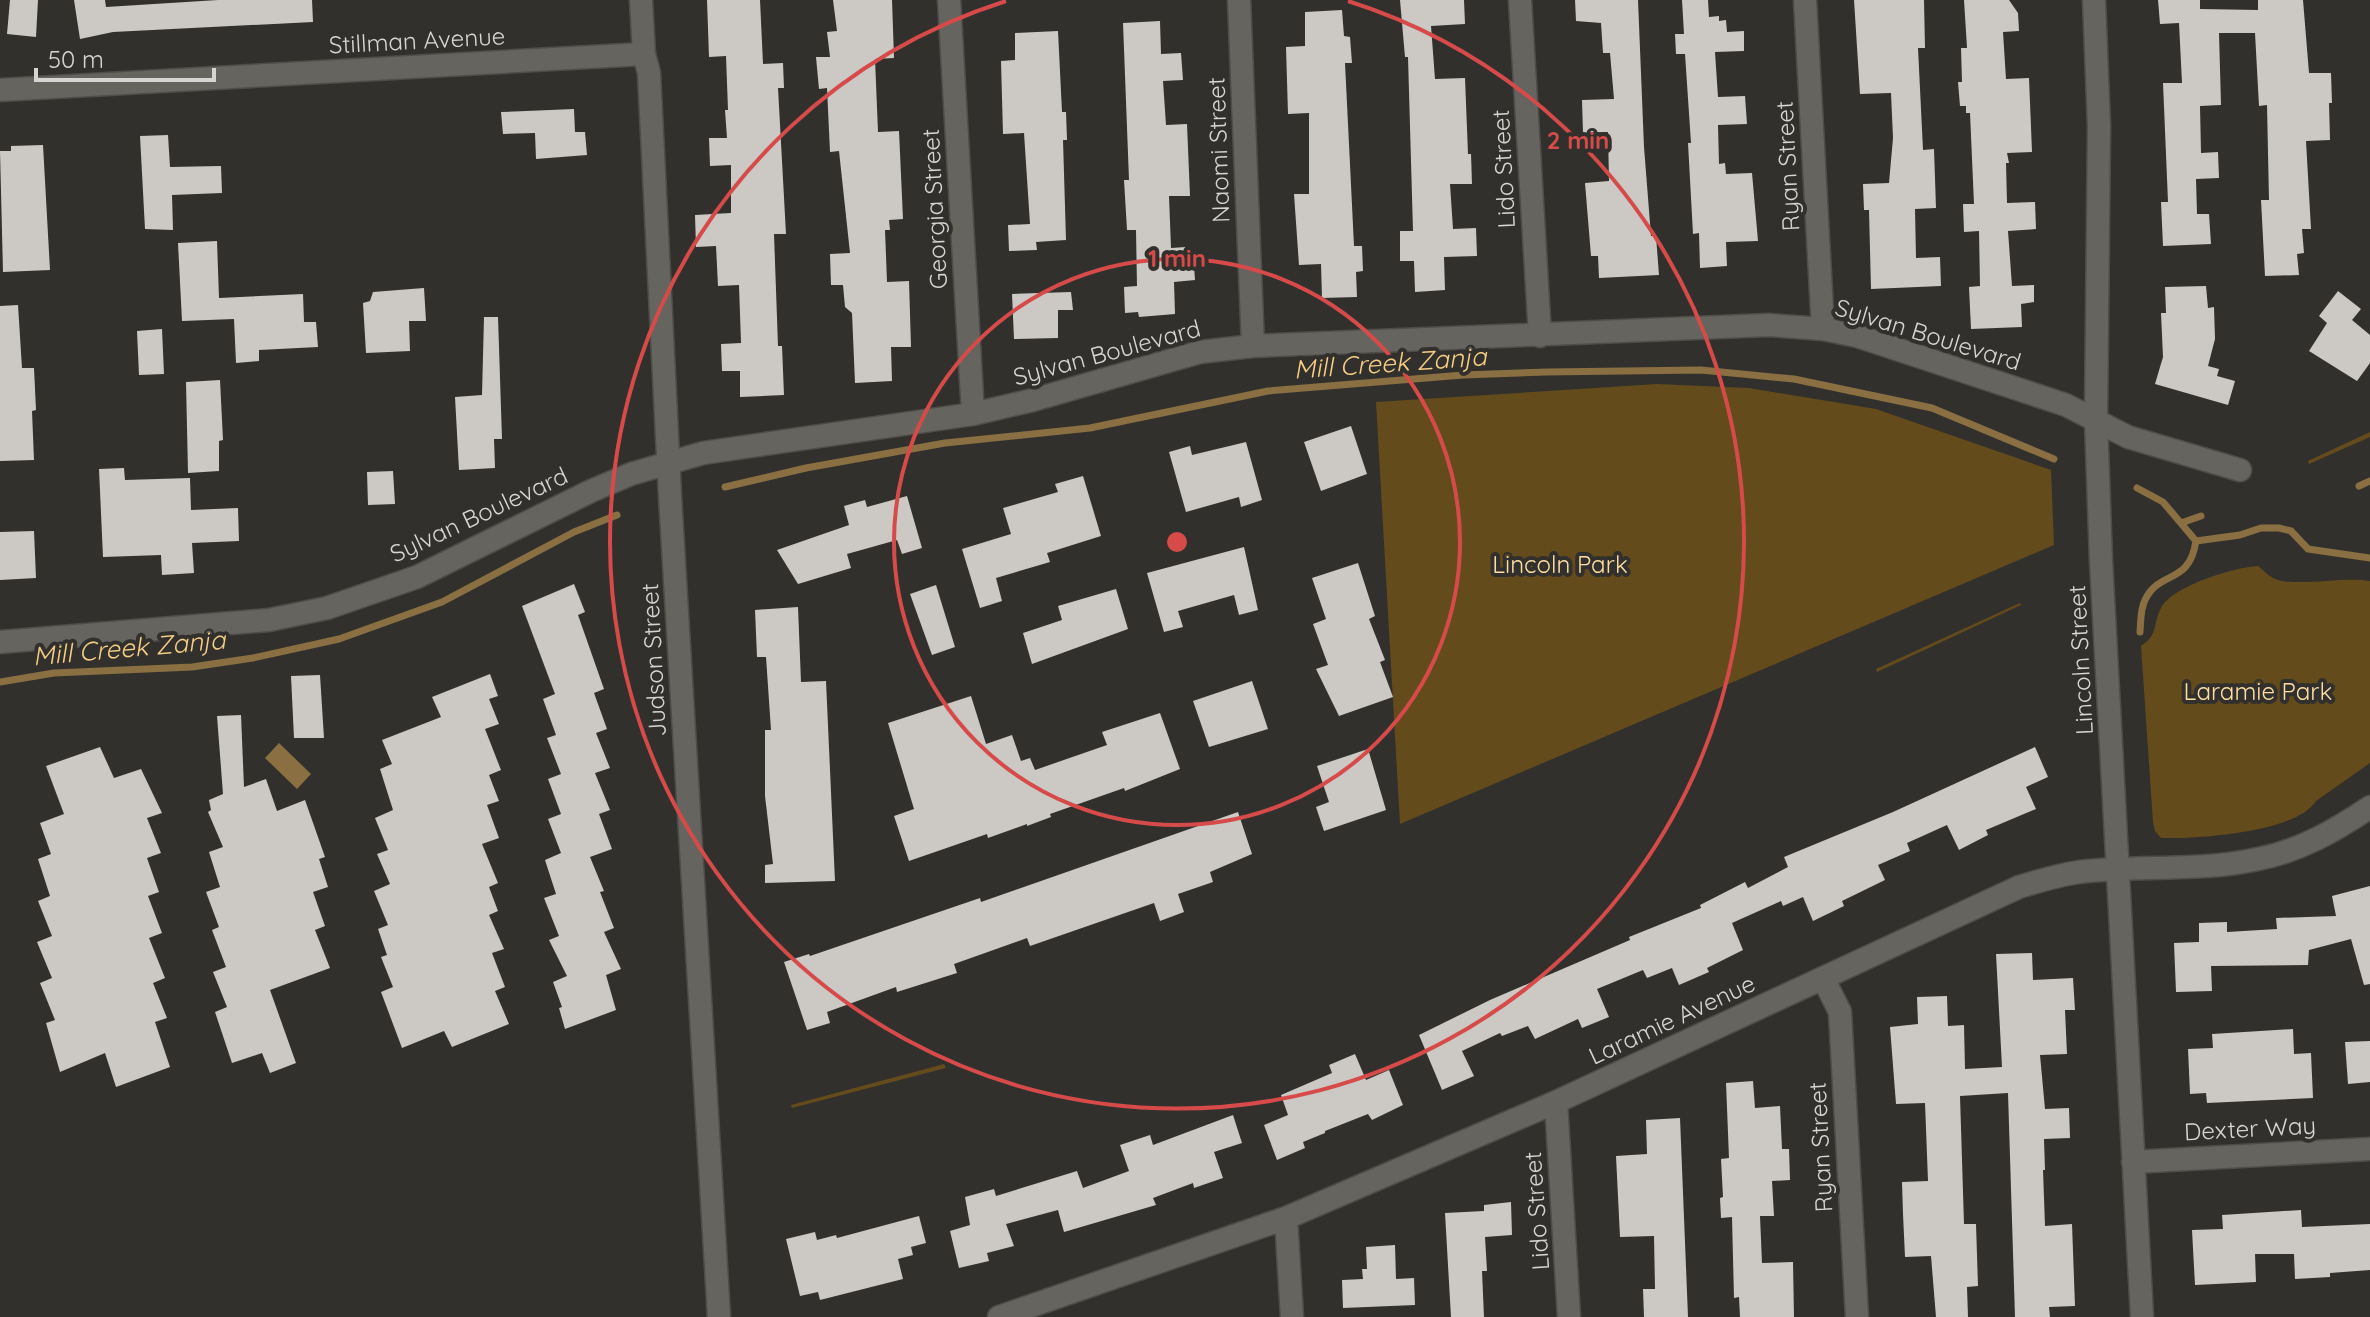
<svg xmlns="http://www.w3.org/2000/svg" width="2370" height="1317" font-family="Quicksand,sans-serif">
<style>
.green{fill:#634b1c}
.water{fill:#896f41}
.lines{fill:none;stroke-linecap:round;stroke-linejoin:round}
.stream{stroke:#896f41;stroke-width:7}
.building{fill:#ccc9c4}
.minor-casing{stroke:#4f4d4a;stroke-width:25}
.secondary-casing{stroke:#4f4d4a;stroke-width:25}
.minor{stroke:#66645f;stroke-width:22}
.secondary{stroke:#66645f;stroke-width:22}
.ring{fill:none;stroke:#d64b4a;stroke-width:4}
.labels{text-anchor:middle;stroke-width:8;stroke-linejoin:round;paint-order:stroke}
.street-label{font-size:24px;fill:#d6d5d3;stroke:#32302c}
.park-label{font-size:24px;fill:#fddda4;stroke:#32302c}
.water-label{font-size:26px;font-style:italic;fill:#f6cd84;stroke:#32302c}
.centre{fill:#d64b4a;stroke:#32302c;stroke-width:4}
.ring-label{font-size:24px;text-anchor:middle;font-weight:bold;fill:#d64b4a;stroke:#32302c;stroke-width:8;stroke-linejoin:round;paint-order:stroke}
</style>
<rect width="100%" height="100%" fill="#32302c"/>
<path class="green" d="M1657,384L1749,388L1876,409L2051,470L2054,545L1400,824L1376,402Z
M2370,432V437L2309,464L2308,461Z
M2258,566C2263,570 2268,575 2273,578C2291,588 2345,576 2370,581V763L2316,801C2296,833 2196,839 2161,838L2155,831L2153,822L2141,646C2159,634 2152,626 2161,608C2172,586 2235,567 2258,566Z
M2020,603L2021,605L1877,672L1876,669Z
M944,1064L946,1068L792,1108L791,1105Z"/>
<path class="water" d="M279,743L311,774L297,789L265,758Z"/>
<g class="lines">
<path class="stream" d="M2359,486L2370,481
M725,487L806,468L945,443L1090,428L1268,391L1463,375L1547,372L1701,370L1794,379L1932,408L2054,459
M2137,488L2163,502L2196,541L2240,535L2261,528H2279L2291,531L2308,549L2370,558
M2181,523L2201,516
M2140,632C2141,621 2140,610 2145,600C2160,569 2189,586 2196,541
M0,682L54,673L192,667L253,658L339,639L442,602L574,532L617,515"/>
</g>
<path class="building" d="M10,0H38L36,37L7,34Z
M74,0H105L106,7L218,0H312L313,22L113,32L80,39Z
M707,0H760L763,64L783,63L784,88H778L786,234H774L778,346H782L784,395L740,397V371H722L721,344L741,343L739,285L718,286L716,246L696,247L695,215L731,213V165L710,166L709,138H727L725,110H728L726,56L709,57Z
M833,0H892L894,58L875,59L878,132L899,131L903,219L889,220L890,230H885L887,282L909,281L911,347H891L892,381L855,383L852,313L845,307L843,285H831L830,254L850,253L839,151L830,152L827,88L819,89L816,57H830L827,32L837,31Z
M1400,0H1464L1465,24L1431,26L1435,79L1465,78L1468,154H1471L1472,184H1450L1453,229L1476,228L1477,256L1444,257L1445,290L1415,292L1414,261H1400V231H1413L1408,57H1405Z
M1575,0H1638L1644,147L1651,236H1656L1659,275L1599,278L1598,256H1591L1585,183L1609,181L1608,132L1583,133L1582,100L1614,99L1610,53H1603L1601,23L1576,21Z
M1682,0H1708L1709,17L1719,16V21L1726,20L1727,32L1744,31V51L1715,52L1718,97L1745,96L1747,124L1718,125L1719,164L1725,163L1726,174L1752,173L1758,241L1726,242L1727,266L1700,268L1699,233L1693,234L1688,143H1691L1685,54H1676L1675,34H1684Z
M1854,0H1924L1925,48H1918L1923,150L1934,149L1936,208L1915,209L1916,258L1940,257L1941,286L1871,289L1869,210H1864L1863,184L1889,183L1893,138L1891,93L1860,94Z
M1964,0H2009L2018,13L2019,31L2003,32L2006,79L2029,78L2032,152L2007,153L2009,163H2006L2007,203L2035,202L2036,229L2008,231L2012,286L2034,285V302L2021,304L2022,327L1971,329L1969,287L1980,286L1979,231L1964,232L1963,204H1974L1970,113H1966V106H1960L1958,82H1962L1961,48H1967Z
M2158,0H2200V9L2258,10V0H2303L2309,73H2331L2332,103H2329L2330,140L2306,141L2311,229H2302L2304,253L2297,254L2299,275L2265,276L2261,200H2269L2267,105L2259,106L2255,33H2219L2221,105L2200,106L2201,153L2218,152L2219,178L2196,179L2197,214H2209L2211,244L2163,246L2161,202H2168L2163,83H2182L2179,23L2160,24Z
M1342,10L1344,36L1350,37L1352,63H1345L1354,246H1362L1363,271L1356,272L1357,297L1322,298L1321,264L1299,265L1294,194H1309V113L1288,114L1286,47L1305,46V12Z
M1160,21L1161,54L1181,53L1183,80L1163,81L1166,125L1187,124L1190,196H1169L1171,248L1186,247L1187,252H1193L1195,280L1174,282L1175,314L1139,317L1138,312L1125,313L1124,287L1137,286L1136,230H1127L1124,180H1129L1123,23Z
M1058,31L1062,112H1066L1067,140H1063L1066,240L1036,242L1037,250L1009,251L1008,225L1030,224L1024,133L1003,134L1001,61L1015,60V33Z
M574,109L575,132H585L587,155L536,159L535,133L503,134L501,112Z
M168,135L170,167L221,166L222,193L172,195L173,230L145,229L140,136Z
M43,145L50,270L3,272L0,151H11V146Z
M217,241L219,298L303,294L304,322H316L318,347L259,350V361L236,363L234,319L182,321L178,243Z
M2206,286L2208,308L2214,307L2215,339L2208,366L2219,369L2217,376L2235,381L2228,405L2155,384L2163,357L2161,313H2166L2165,287Z
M424,288L426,321H409L410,351L366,353L363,303L370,301L373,292Z
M2338,291L2361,309L2352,320L2370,335V363L2357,381L2309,351L2327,323L2319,316Z
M1071,292L1073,310H1058V338L1014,339L1012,294Z
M18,305L22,368H34L36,410L32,411L34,460L0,461V306Z
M484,317H498L502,439H494L495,468L459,470L455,397L482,395Z
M162,329L164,374L139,375L137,331Z
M220,380L223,440L219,441V471L188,473L186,382Z
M1351,426L1367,474L1321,491L1304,442Z
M1246,442L1262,500L1241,507L1239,497L1186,512L1169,452L1190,446L1192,455Z
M124,468L125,480L190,478L191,510L238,508L239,541L192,543L194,573L162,575L161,555L103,557L99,469Z
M393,471L395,504L368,505L367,472Z
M1083,476L1101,536L1047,553L1050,562L996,578L1002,601L980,608L962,549L1011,534L1003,508L1058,492L1055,484Z
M907,496L922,548L902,554L897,540L847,554L851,568L798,584L777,550L849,525L844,506L865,500L867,507Z
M34,531L36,578L0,580V532Z
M1244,547L1258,610L1239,615L1234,595L1178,611L1183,627L1164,632L1147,573Z
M1358,563L1375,616L1369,619L1385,660L1380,662L1393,697L1339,716L1316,669L1328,665L1313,624L1326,619L1312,578Z
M574,584L585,612L578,615L604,689L594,693L607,729L596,733L610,768L595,773L610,810L599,814L612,849L590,857L604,891L600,892L614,928L604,932L621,969L606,975L616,1010L565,1029L559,1008L562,1007L553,982L567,976L549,940L559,936L544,898L556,894L545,860L561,853L548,819L561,814L548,779L561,774L547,738L556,735L543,699L555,694L522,606Z
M936,585L955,647L932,655L910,594Z
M1116,589L1128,629L1032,664L1023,633L1062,620L1058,606Z
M798,607L801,682L826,681L835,881L765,883V865L773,864L765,796V730H771L766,657H757L755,610Z
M490,674L498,696L489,699L499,724L485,729L501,770L489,775L499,801L487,805L499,838L482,844L498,883L489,887L498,911L489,915L504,949L492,953L505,987L495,991L509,1024L452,1047L444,1031L402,1048L381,992L393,987L381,957L387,955L378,929L388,925L374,891L390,884L377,854L388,850L375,818L393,810L380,769L392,764L382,740L441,717L432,697Z
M320,675L324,738H294L291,676Z
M1252,681L1268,729L1209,747L1193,701Z
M971,696L986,744L1012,735L1021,761L1030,758L1035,770L1107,745L1102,732L1160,713L1180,769L1125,791L1124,788L1050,814L1051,817L1027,826V824L988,838L987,834L909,861L894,816L914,809L888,723Z
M241,715L244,787L266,779L277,811L305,800L325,857L319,859L328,887L313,892L325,926L315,930L330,968L270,990L296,1063L270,1073L262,1053L232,1063L215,1012L227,1007L213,972L226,967L212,930L219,927L206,892L220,887L209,852L223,847L208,812L211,810L209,800L223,794L217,716Z
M100,747L114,778L141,769L162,813L147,818L161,853L147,858L159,892L148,896L162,933L149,938L165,978L153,983L167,1018L155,1022L170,1067L116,1087L105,1053L60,1072L46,1023L55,1020L40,983L52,978L37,942L52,936L38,901L50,896L38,859L51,854L40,823L64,814L46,766Z
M2035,747L2048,777L2026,787L2036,809L1986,830L1988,835L1959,850L1947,825L1907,843L1910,851L1878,865L1885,880L1842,901L1844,906L1813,921L1803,897L1783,906L1781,901L1732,923L1743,950L1707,968L1709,972L1679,985L1672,968L1647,978L1643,970L1597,989L1609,1017L1582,1028L1578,1019L1535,1039L1528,1026L1502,1036L1500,1033L1462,1051L1474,1076L1442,1090L1419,1035L1490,1000L1630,940L1629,937L1701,908L1700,905L1745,882L1748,888L1788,867L1784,857L1893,812Z
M1368,749L1386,810L1324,831L1316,807L1329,802L1317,766Z
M1238,812L1252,854L1210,872L1213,882L1178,894L1184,912L1160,921L1154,903L1030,946L1027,938L954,964L957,973L897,992L896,987L827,1012L830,1023L807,1030L784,962L809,954L810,956L980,898L981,902Z
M2370,886V984L2364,985L2351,939L2309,950L2308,965L2211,966L2212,991L2176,992L2174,943L2199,942V923L2227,922V932L2277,929L2276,918L2336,916L2332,896Z
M2032,953L2033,980L2073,978L2075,1010H2065L2067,1054L2040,1055L2045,1109L2069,1108L2070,1138L2044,1139L2045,1170H2043L2045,1226L2072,1224L2075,1306L2049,1307L2050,1317H2015L2008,1093L1960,1096L1964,1224H1976L1978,1286L1967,1287L1968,1317H1936L1931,1256L1905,1257L1903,1214L1902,1182L1928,1181L1925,1103L1896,1104L1890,1027L1918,1024L1917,997L1947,996L1948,1026L1964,1025L1965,1069L2002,1067L1996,954Z
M2293,1029L2294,1054L2311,1053L2313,1098L2207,1103L2206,1093L2190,1094L2188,1049L2213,1048L2212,1034Z
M2370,1041V1082L2348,1084L2345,1042Z
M1355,1054L1366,1080L1389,1070L1403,1105L1372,1120L1368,1114L1325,1131V1133L1303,1142L1305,1148L1277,1160L1264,1125L1288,1115L1281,1095L1332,1073L1329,1065Z
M1753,1081L1755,1108L1780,1106L1782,1149H1789L1790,1180L1772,1181L1774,1216H1760L1762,1263L1793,1262L1794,1317H1740L1739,1297L1734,1298L1732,1217L1721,1218L1720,1198L1723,1197L1721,1159L1729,1158L1726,1083Z
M1233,1115L1242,1143L1214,1152L1223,1178L1194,1188L1193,1183L1153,1198L1156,1205L1064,1232L1058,1210L1006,1224L1014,1246L987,1253L989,1261L959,1268L950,1231L970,1225L965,1197L994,1189L996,1196L1077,1171L1083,1188L1129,1171L1120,1145L1150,1135L1153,1145Z
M1680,1118L1688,1317H1644L1643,1289H1655L1654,1236L1620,1237L1616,1156L1647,1154L1646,1120Z
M1511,1202L1512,1235L1485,1237L1487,1271H1482L1484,1317H1451L1445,1213L1484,1211V1205Z
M2301,1210L2302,1227L2370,1224V1270L2330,1273V1277L2295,1279L2294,1254H2255L2256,1282L2195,1285L2192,1230L2223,1229L2222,1215Z
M919,1216L926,1243L911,1247L913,1255L898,1259L903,1279L820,1300L818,1292L800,1296L786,1239L815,1232L817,1240L836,1235L837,1238Z
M1395,1245L1396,1279L1414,1278L1415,1305L1343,1308L1342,1280L1363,1279L1362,1269H1367L1366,1247Z"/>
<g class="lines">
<g class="minor-casing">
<path id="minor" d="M949,0L973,414
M1239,0L1253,346
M1520,0L1540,336
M1805,0L1823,329
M2094,0L2099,126L2096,420L2101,561L2142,1317
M0,90L644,54
M0,642L269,620L327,608L417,577L591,491L631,474L703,453L973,414L1033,400L1200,352L1253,346L1769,325L1823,329L1857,336L2066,405L2128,437L2240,470
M1823,978L1840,1012L1857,1317
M1556,1102L1569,1317
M2133,1162L2370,1149
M1286,1218L1292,1317
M999,1317L1286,1218L1556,1102L2019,887C2039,881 2058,875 2079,872C2139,865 2199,872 2258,859C2300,851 2336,830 2370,807"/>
</g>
<g class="secondary-casing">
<path id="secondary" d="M641,0L644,54L649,73L670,496L719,1317"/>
</g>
<use href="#minor" class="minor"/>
<use href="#secondary" class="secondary"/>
</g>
<g class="ring">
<circle cx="1177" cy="542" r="283"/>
<path d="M1348 1A567 567 0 1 1 1006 1"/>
</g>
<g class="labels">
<g class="street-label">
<text transform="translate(417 41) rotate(-3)" y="8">Stillman Avenue</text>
<text transform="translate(1219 150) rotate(-92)" y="8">Naomi Street</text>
<text transform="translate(1788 166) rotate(-93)" y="8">Ryan Street</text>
<text transform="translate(1504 169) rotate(-93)" y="8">Lido Street</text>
<text transform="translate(935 209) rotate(-93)" y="8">Georgia Street</text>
<text transform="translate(1928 335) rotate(17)" y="8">Sylvan Boulevard</text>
<text transform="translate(1107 353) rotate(-15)" y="8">Sylvan Boulevard</text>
<text transform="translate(479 515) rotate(-25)" y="8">Sylvan Boulevard</text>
<text transform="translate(654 660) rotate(-93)" y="8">Judson Street</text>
<text transform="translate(2081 660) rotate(-93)" y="8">Lincoln Street</text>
<text transform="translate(1672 1020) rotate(-25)" y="8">Laramie Avenue</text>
<text transform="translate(2250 1129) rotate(-3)" y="8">Dexter Way</text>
<text transform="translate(1821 1147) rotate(-93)" y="8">Ryan Street</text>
<text transform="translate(1537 1211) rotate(-94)" y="8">Lido Street</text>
</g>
<g class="park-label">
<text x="1560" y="573">Lincoln Park</text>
<text x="2258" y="700">Laramie Park</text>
</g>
<g class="water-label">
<text transform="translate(1390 363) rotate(-4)" y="9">Mill Creek Zanja</text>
<text transform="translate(129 648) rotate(-5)" y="9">Mill Creek Zanja</text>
</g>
</g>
<circle cx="1177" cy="542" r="12" class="centre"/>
<g class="ring-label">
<text x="1578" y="149">2 min</text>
<text x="1177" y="267">1 min</text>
</g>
<path d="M36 68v12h178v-12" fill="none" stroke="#d6d5d3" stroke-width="4"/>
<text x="48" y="68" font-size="24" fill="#d6d5d3" stroke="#32302c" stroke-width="6" paint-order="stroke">50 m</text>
</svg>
